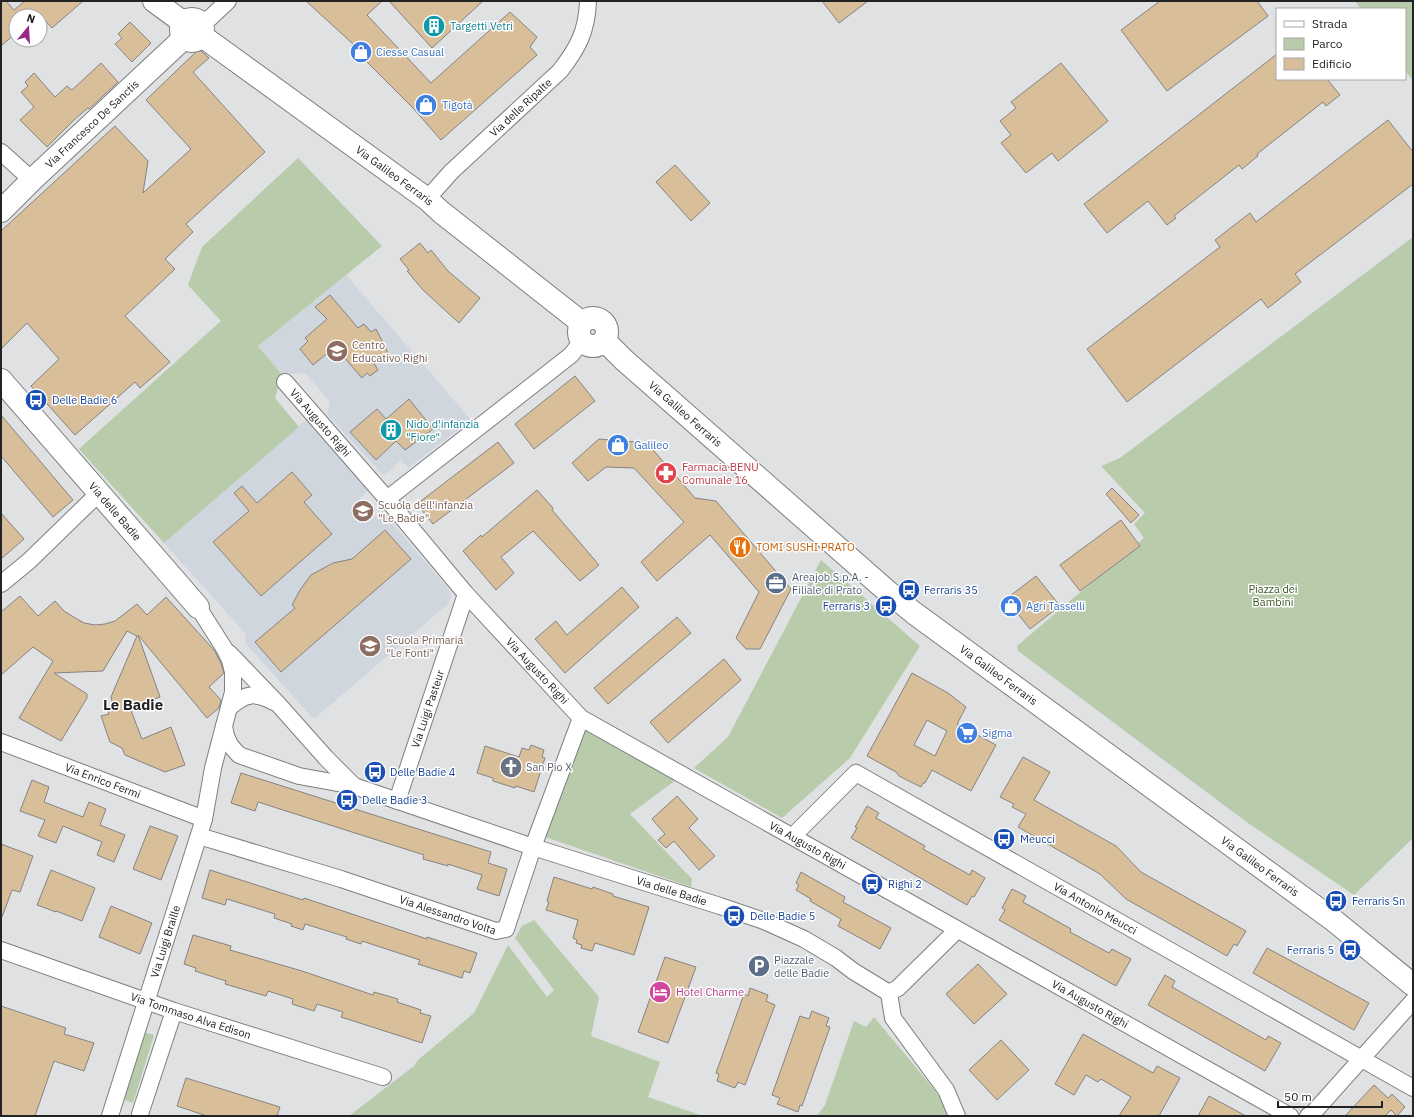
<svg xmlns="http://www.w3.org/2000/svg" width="1414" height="1117" font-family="'IBM Plex Sans',sans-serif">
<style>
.built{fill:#cfd6de}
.green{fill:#b8cbaa}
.building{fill:#d9be9a;stroke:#858381;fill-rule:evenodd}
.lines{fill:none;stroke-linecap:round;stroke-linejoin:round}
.street-casing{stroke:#7c7e7f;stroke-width:18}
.secondary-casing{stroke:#7c7e7f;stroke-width:24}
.street{stroke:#fff;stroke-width:16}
.secondary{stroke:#fff;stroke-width:22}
.labels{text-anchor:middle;stroke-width:3;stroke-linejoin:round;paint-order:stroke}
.culture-label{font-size:11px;fill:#0d838f;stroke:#fff;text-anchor:start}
.shop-label{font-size:11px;fill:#366cbe;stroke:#fff;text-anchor:start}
.street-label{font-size:11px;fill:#222324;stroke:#fff}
.education-label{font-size:11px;fill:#785e54;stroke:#fff;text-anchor:start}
.transit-label{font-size:11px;fill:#164399;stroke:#fff;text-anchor:start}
.health-label{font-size:11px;fill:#be3a42;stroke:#fff;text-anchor:start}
.food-label{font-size:11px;fill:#c56008;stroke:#fff;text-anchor:start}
.service-label{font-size:11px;fill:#4e5e75;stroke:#fff;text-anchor:start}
.park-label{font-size:11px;fill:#3b5720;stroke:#fff}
.worship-label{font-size:11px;fill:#5b616d;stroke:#fff;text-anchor:start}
.hotel-label{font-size:11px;fill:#b23c85;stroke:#fff;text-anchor:start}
.district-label{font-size:15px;font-weight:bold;fill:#222324;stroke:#fff}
</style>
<rect width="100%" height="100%" fill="#dfe1e3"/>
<path class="built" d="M346,275L471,420L408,468L401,460L384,476L327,414L330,402L305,373L291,374L284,377L258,346Z
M308,418L370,488L358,500L373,518L382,511L450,591L451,597L448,604L314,719L246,644L245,633L164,543Z"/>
<path class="green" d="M1355,1H1413V81L1405,70V9H1361Z
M298,158L382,246L258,346L284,377L280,382L275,398L299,427L164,543L79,449L221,321L188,285L202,247Z
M1413,237V838L1354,895L1248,823L1018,651L1017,646L1144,538L1134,524L1145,513L1101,466L1120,458Z
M821,560L920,646L850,758L782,818L694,768L728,737Z
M582,729L676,780L630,814L692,879L691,887L545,837Z
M534,920L599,997L591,1036L660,1062L648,1097L703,1116H349L414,1066L418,1060L474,1013L508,945L547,997L554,990L515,938L522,926Z
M874,1017L933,1088L944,1104L950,1116H817L825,1105L854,1021L866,1027Z
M144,1032L154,1035L133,1103L122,1099Z"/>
<path class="building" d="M1,1H6L14,10L25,1H83L52,28L41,16H16V33L1,46Z
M306,1H382L367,15L431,83L510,12L537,37L530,47L537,55L441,140L412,107L351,46L353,44Z
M389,1H483L432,48Z
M822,1H868L839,23Z
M1160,1H1257L1268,16L1167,91L1121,30Z
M130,22L151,43L132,62L115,44L122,38L118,34Z
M199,49L209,58L193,72L265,152L186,224L193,232L165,259L175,269L125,316L170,362L140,388L135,382L75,435L31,386L59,359L27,323L1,349V231L115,126L148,161L143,193L191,149L146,100Z
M1277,54V79H1327L1340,95L1326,106L1323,102L1257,154L1258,156L1242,169L1239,165L1174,216L1176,218L1167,225L1148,201L1107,233L1084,204Z
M101,63L118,82L89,109L88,108L75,119L47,147L20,120L34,107L21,92L28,86L25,82L34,73L55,97L67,86L72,90Z
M1061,63L1108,121L1058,161L1052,153L1026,173L1001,143L1011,135L1000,121L1016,108L1011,102Z
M1388,120L1413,152V184L1295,274L1301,282L1268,308L1261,299L1127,402L1087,349L1220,247L1215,240L1250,213L1256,222Z
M675,165L710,203L691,221L656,182Z
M420,243L428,253L431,250L448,271L480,298L459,323L423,290L407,271L409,270L400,259Z
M330,295L358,328L364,324L371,332L376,329L389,355L373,362L378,370L370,376L367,373L362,378L335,347L313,365L300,349L308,341L305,338L327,319L315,307Z
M575,376L595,401L534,449L515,424Z
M409,399L433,429L405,450L396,441L376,460L350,432L377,409L386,419Z
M1,415L73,500L53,517L1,456Z
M599,439L647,443L695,498L716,501L791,589L760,649H746L736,638L759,592L710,535L657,581L641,562L684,522L634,468L606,467L588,481L572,463Z
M498,442L514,463L433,524L417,504Z
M292,472L312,495L304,502L332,534L261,596L213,542L249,511L234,493L242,486L257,503Z
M1112,488L1139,515L1131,523L1106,494Z
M537,490L553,508L552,510L599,565L580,581L533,531L501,557L514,573L496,590L463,551L481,535L482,537Z
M1,513L24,539L1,559Z
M1121,520L1140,546L1080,591L1060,565Z
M385,530L411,559L281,672L255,642L295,608L292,605L300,590L311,575L333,563L352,559Z
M1036,576L1060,606L1030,629L1006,599Z
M622,587L639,607L565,673L535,639L556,621L567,635Z
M20,596L38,616L55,601L64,611L72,616L84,623L95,625L105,624L115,621L137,604L147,615L166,597L214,650L221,663L224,673L209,687L221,700L219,708L207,718L138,635L160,697L130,708L142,739L171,727L185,765L165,772L125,755L122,748L110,742L101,716L109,714L107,708L113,705L111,697L137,636L127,631L103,671L54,673L87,694V698L61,741L19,718L53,661L33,647L1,675V612Z
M677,617L691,633L608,704L594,688Z
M724,659L741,680L668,743L650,722Z
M912,673L948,693L966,707L957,724L996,745L971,791L932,770L925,783H923L921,787L899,776L896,772L867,756ZM927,720L947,731L935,756L914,745Z
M531,745L544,750L542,757L545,758L534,792L516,786L515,788L493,781V778L477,773L485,746L519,757L522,748L529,750Z
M1023,757L1050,772L1034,800L1116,846L1141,872L1246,931L1237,946L1234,944L1227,956L1126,899L1100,874L1018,827L1026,814L1012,807L1014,804L1000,797Z
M241,773L491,852L488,863L507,869L499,896L477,889L482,875L448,864V866L423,859L424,855L258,802L255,811L231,803Z
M32,780L49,787L44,802L83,817L89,802L106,809L100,825L125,835L114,862L97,855L102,842L63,826L56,843L38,836L45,820L20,811Z
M677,796L698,819L689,828L715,856L699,870L674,841L666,848L658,840L665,834L652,819Z
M867,806L879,813L876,818L925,846L923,849L970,875L972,870L985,878L974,897L972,896L967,905L851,838L857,828L855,827Z
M150,826L178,836L161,880L133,869Z
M1,844L33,856L20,892L12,890L2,917L1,916Z
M51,870L95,888L82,921L56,911V912L37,905Z
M210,870L303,900L304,898L427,939V937L477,953L470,973L464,971L462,978L418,964L420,960L362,941L361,944L346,939L347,937L305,924L303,930L291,926L292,924L274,918L275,914L227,899L225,905L202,898Z
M801,872L845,897L843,902L891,928L880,949L838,926L841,919L810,901L811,899L796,890L799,885L796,883Z
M554,877L592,889L593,887L613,894V896L649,907L634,955L595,943L592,951L581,948L582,945L576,943L577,940L573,938L578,920L546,910L549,902L547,901Z
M1012,889L1026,896L1023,902L1071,929L1070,932L1109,953L1112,949L1131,959L1116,986L999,920L1005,910L1002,908Z
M111,906L152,923L140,954L99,937Z
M193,935L231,946L230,950L302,971L373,995L374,992L398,999L397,1002L421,1010L420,1013L431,1016L422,1043L341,1017L343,1012L317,1004L314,1011L292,1004L293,999L268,991L266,996L225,984L226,981L195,971L196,968L184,964Z
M1267,948L1369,1003L1354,1030L1253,973Z
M665,957L696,967L668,1043L638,1032Z
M978,964L1007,994L974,1024L946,994Z
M1165,975L1175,981L1172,987L1266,1040L1268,1036L1281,1043L1265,1071L1148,1005Z
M750,988L768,995L766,1001L775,1005L745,1085L738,1082L735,1088L717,1081L719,1074L716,1073L744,994L748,996Z
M1,1006L66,1028L64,1034L94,1043L84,1071L54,1061L35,1116H1Z
M812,1011L829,1018L826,1026L830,1027L802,1106L800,1105L798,1112L777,1104L780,1098L772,1095L800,1016L809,1019Z
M1083,1034L1153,1073L1157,1066L1180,1078L1159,1116H1119L1131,1097L1101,1079L1098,1082L1086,1075L1074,1095L1055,1084Z
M1001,1040L1029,1070L997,1100L969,1070Z
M186,1078L280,1107L277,1116H207L177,1106Z
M1374,1085L1388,1098L1392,1094L1405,1107L1397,1116L1391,1110L1385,1116H1345Z
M1209,1096L1246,1116H1198Z"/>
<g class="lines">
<g class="street-casing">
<g id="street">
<path d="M200,22L210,18L228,1"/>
<path d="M1,152L32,180"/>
<path id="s1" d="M427,199L451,172L560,71C578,48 587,31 588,1"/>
<path id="s2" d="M582,341L571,355L387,499L466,594L581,718L1290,1116"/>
<path id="s3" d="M285,382L387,499"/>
<path d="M1,584L29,561L99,493"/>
<path id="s4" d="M198,607L224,648L230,660L233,672V692L224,726L226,736L230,745L239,755L299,776L354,786L533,847L720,906L764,921L804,939L836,958L853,971L889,993"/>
<path d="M229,653L278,704L326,758L354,786"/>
<path d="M230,707C246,693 255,692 274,702"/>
<path id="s5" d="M1,742L204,819"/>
<path id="s6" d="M397,801L466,594"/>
<path id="s7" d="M199,836L341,879L496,931L506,929L533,847L581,718"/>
<path id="s8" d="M793,836L856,773L1413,1088"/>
<path id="s9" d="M1,950L174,1011L383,1077"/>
<path d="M889,993L893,1018L946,1090L957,1116"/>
<path d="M889,993L898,988L957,930"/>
<path d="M140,1114L174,1011"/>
<path id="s10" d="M110,1116L204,819L213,768L224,726"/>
<path d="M1308,1116L1313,1113L1413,1001"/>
</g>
</g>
<g class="secondary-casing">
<g id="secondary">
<path d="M154,1L184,23"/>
<circle cx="192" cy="30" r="11"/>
<path id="s11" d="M202,36L427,199L441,212L582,323"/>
<path id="s12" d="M1,211L32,180L184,38"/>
<circle cx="593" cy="332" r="14"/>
<path id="s13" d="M604,340L624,360L887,591L914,613L1332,919L1413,985"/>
<path id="s14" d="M1,380L198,607"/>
</g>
</g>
<use href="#street" class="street"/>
<use href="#secondary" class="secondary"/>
</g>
<defs>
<g id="building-disc" transform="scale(1.15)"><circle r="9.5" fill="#0f9aa8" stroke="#fff"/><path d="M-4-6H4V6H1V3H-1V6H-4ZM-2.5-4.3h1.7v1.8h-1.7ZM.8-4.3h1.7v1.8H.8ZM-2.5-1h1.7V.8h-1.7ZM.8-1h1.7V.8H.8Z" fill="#fff"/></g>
<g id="shop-disc" transform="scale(1.15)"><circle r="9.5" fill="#3f7fe0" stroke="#fff"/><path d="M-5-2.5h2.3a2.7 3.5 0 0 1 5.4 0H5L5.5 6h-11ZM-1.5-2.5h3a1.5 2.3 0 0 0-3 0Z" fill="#fff"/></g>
<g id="school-disc" transform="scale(1.15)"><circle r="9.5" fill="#8d6e63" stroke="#fff"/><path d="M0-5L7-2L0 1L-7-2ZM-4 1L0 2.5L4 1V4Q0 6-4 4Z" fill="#fff"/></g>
<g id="bus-disc" transform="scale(1.15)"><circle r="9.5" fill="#1a4fb4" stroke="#fff"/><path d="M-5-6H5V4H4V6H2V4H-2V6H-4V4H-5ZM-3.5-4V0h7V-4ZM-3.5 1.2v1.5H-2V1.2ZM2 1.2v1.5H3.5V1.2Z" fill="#fff"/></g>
<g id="pharmacy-disc" transform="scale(1.15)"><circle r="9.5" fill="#e0444e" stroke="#fff"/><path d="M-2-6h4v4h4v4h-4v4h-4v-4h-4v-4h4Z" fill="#fff"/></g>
<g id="restaurant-disc" transform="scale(1.15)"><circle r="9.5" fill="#e8710a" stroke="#fff"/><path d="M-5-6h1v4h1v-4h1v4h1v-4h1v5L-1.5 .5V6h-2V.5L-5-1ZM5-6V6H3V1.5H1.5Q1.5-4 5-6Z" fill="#fff"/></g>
<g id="office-disc" transform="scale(1.15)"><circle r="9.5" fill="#5c6f8a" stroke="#fff"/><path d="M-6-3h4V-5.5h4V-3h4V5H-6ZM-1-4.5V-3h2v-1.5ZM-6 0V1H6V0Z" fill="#fff"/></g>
<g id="supermarket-disc" transform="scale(1.15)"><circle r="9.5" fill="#3f7fe0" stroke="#fff"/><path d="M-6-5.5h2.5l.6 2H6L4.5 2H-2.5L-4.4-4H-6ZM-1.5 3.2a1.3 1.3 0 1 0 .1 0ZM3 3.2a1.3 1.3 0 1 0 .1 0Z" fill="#fff"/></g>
<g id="church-disc" transform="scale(1.15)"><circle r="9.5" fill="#6b7280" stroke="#fff"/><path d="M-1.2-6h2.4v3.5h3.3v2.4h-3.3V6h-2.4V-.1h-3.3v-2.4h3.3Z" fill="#fff"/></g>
<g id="parking-disc" transform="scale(1.15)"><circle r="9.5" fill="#5c6f8a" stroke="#fff"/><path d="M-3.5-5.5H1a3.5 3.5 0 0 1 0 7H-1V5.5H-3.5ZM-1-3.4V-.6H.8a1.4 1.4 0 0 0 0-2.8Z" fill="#fff"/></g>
<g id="hotel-disc" transform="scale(1.15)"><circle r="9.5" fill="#d1479c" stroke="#fff"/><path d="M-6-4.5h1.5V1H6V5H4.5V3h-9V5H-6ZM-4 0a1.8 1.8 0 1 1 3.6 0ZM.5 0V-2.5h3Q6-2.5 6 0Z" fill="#fff"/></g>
</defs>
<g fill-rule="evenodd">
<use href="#building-disc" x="434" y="26"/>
<use href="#shop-disc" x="361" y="52"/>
<use href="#shop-disc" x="426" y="105"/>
<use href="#school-disc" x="337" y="351"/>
<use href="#bus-disc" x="36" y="400"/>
<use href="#building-disc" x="391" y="430"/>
<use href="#shop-disc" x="618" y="445"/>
<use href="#pharmacy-disc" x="666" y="473"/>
<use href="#school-disc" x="363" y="511"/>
<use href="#restaurant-disc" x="740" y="547"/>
<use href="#office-disc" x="776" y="583"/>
<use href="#bus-disc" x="909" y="590"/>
<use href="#bus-disc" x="886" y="606"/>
<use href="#shop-disc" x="1011" y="606"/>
<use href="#school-disc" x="370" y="646"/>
<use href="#supermarket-disc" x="967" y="733"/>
<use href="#church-disc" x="511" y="767"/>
<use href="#bus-disc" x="375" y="772"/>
<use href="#bus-disc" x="347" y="800"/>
<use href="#bus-disc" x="1004" y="839"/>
<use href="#bus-disc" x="872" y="884"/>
<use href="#bus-disc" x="1336" y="901"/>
<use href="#bus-disc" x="734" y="916"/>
<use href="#bus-disc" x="1350" y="950"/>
<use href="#parking-disc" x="759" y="966"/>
<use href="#hotel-disc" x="660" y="992"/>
</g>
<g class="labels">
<g class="culture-label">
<text x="450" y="30">Targetti Vetri</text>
<text x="406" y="428">Nido d'infanzia<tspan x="406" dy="13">"Fiore"</tspan></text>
</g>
<g class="shop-label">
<text x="376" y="56">Ciesse Casual</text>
<text x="442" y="109">Tigotà</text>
<text x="634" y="449">Galileo</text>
<text x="1026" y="610">Agri Tasselli</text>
<text x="982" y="737">Sigma</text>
</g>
<g class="street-label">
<text dy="4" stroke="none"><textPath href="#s1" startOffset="131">Via delle Ripalte</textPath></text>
<text dy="4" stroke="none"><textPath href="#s12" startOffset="126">Via Francesco De Sanctis</textPath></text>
<text dy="4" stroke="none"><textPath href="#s11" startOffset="238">Via Galileo Ferraris</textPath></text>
<text dy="4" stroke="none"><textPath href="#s13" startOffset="110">Via Galileo Ferraris</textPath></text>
<text dy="4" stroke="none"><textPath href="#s3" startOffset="54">Via Augusto Righi</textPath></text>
<text dy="4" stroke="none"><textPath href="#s14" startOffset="174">Via delle Badie</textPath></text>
<text dy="4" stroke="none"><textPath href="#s2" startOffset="480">Via Augusto Righi</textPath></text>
<text dy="4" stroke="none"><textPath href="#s13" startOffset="518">Via Galileo Ferraris</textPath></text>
<text dy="4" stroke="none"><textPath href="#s6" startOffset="97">Via Luigi Pasteur</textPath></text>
<text dy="4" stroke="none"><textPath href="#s5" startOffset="109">Via Enrico Fermi</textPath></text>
<text dy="4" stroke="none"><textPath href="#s2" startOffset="804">Via Augusto Righi</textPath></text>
<text dy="4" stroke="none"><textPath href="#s13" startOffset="842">Via Galileo Ferraris</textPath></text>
<text dy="4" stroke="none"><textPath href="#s4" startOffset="617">Via delle Badie</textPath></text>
<text dy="4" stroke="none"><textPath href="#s8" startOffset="364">Via Antonio Meucci</textPath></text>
<text dy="4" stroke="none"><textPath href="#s7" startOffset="261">Via Alessandro Volta</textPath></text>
<text dy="4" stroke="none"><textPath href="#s10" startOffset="183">Via Luigi Braille</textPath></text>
<text dy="4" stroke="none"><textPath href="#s2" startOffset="1128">Via Augusto Righi</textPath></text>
<text dy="4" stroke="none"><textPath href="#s9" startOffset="201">Via Tommaso Alva Edison</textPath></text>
</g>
<g class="education-label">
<text x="352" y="349">Centro<tspan x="352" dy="13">Educativo Righi</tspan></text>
<text x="378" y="509">Scuola dell'infanzia<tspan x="378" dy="13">"Le Badie"</tspan></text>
<text x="386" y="644">Scuola Primaria<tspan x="386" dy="13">"Le Fonti"</tspan></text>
</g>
<g class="transit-label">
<text x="52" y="404">Delle Badie 6</text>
<text x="924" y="594">Ferraris 35</text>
<text x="870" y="610" text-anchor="end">Ferraris 3</text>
<text x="390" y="776">Delle Badie 4</text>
<text x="362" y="804">Delle Badie 3</text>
<text x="1020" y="843">Meucci</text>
<text x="888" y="888">Righi 2</text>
<text x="1352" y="905">Ferraris Sn</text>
<text x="750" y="920">Delle Badie 5</text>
<text x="1334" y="954" text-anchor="end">Ferraris 5</text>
</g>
<g class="health-label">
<text x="682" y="471">Farmacia BENU<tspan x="682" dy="13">Comunale 16</tspan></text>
</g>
<g class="food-label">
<text x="756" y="551">TOMI SUSHI PRATO</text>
</g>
<g class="service-label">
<text x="792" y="581">Areajob S.p.A. -<tspan x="792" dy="13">Filiale di Prato</tspan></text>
<text x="774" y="964">Piazzale<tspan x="774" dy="13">delle Badie</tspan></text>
</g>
<g class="park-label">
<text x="1273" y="593">Piazza dei<tspan x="1273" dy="13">Bambini</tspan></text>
</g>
<g class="worship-label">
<text x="526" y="771">San Pio X</text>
</g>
<g class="hotel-label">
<text x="676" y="996">Hotel Charme</text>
</g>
<g class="district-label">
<text x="133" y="710">Le Badie</text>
</g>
</g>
<rect width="1414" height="1117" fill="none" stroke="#222324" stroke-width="4"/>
<rect x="1276" y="8" width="130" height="72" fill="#ffffff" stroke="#a7a7a7"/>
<rect x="1284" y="21" width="20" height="6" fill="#ffffff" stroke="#a7a7a7"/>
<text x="1312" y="28" font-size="12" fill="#222324">Strada</text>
<rect x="1284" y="38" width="20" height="12" fill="#b8cbaa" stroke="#a7a7a7"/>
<text x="1312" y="48" font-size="12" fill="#222324">Parco</text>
<rect x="1284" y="58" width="20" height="12" fill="#d9be9a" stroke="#a7a7a7"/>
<text x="1312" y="68" font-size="12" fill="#222324">Edificio</text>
<g transform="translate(28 28) rotate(18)"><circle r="19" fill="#ffffff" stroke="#a7a7a7"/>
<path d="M0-3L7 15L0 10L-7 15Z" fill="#992785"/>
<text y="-6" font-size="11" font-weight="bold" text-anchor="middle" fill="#222324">N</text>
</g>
<path d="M1278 1101v6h104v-6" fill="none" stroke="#222324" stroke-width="2"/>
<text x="1284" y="1101" font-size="12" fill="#222324" stroke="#ffffff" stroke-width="3" paint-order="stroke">50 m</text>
</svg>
